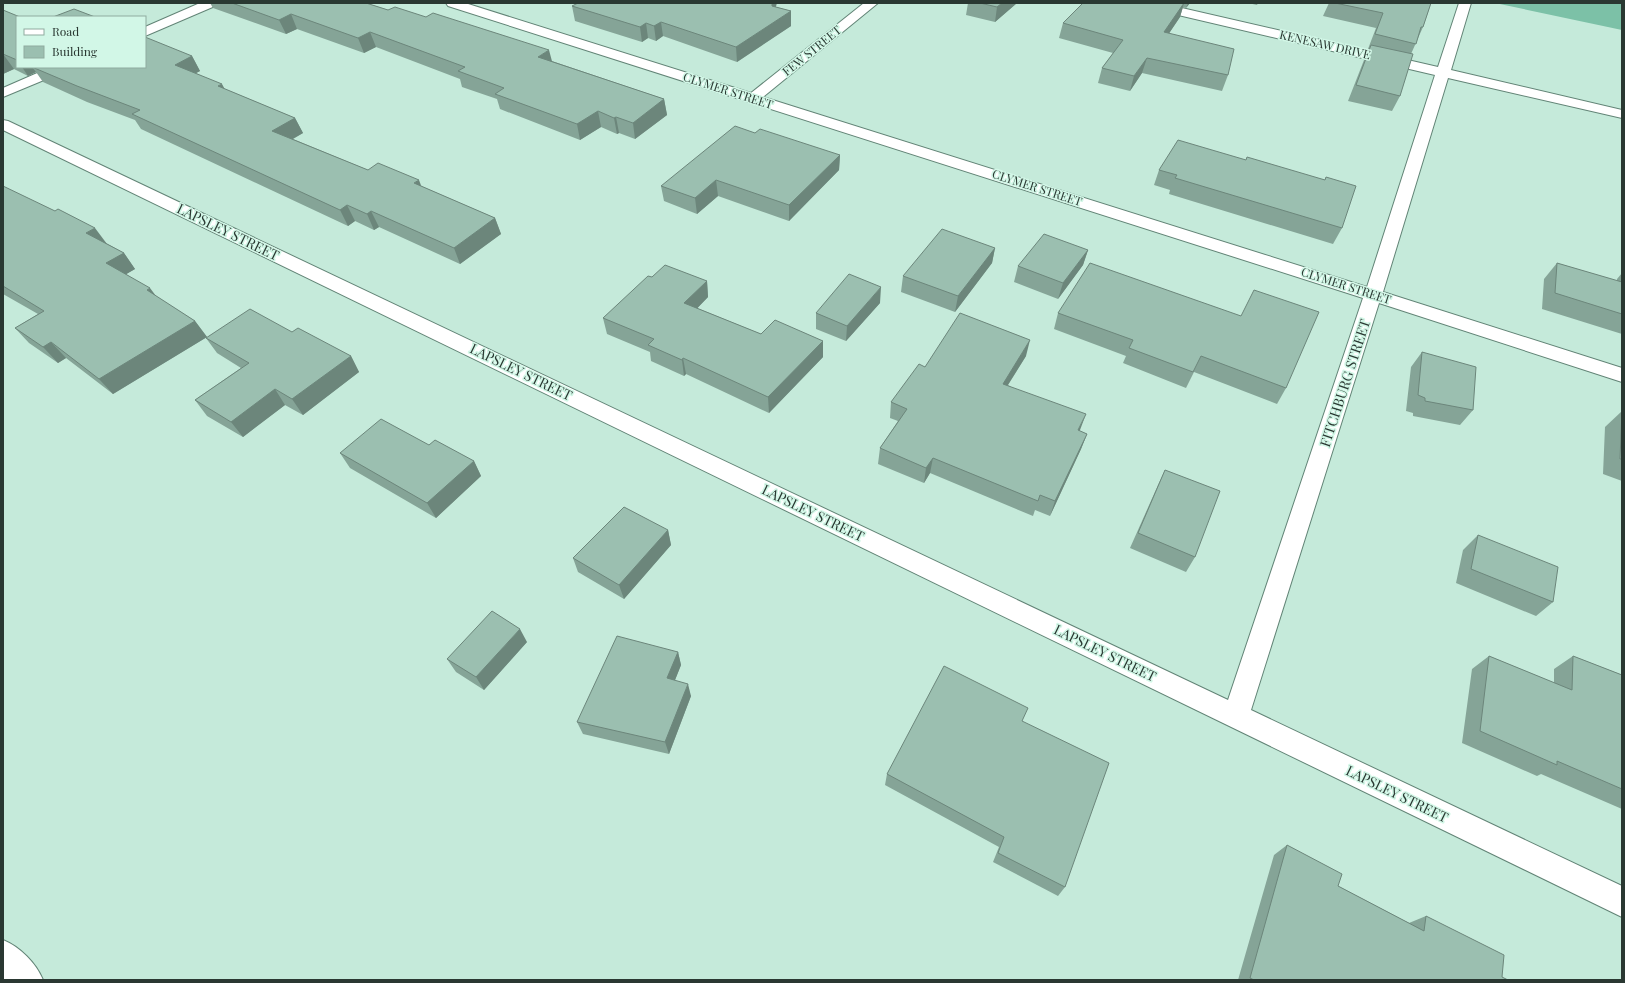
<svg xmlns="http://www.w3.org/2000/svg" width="1625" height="983" font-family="'Playfair Display',serif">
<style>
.green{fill:#7cc1a7}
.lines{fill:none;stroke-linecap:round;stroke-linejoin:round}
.minor-casing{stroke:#628476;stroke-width:2}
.minor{fill:#fff;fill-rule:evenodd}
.wall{fill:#85a497}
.shaded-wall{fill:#6c867b}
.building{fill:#9bbfb0;stroke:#6c867b}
.labels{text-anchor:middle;stroke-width:3;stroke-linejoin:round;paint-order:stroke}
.far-street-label{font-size:12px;fill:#2a3832;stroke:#d2f7e7}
.street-label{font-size:14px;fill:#2a3832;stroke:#d2f7e7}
</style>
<rect width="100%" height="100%" fill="#c5eada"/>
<path class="green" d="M1495,3H1622V30Z"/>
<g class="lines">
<g class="minor-casing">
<path id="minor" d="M200,3H217L215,6L145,36V27Z
M446,3H465L751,93L864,3H878L763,97L1367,287L1435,75L1144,7L1140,6L1138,3H1160L1438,67L1459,3H1471L1451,70L1622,110V118L1448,78L1383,292L1622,368V382L1379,303L1251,710L1622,886V917L3,130V120L8,121L1228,700L1363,298L448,6Z
M51,67H70L68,70L3,97V88Z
M3,940C20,947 36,963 43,980H5L3,978Z"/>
</g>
<use href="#minor" class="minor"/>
</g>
<path class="wall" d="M210,3H366L552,61L664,99L667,115L635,139L619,133L617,134L601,127L580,140L500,109L497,99L462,87L460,79L376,47L364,53L297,29L286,34L213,8Z
M968,3H1017L995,22L966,15Z
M1083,3H1190L1186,8L1183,7L1180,17L1169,33L1228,75L1222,91L1142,73L1130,91L1098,83L1102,68L1113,53L1059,38L1063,23Z
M1248,3H1258L1257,5Z
M1329,3H1431L1423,27L1411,54L1400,96L1392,111L1348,101L1364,60L1369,50L1368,49L1376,28L1323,16Z
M572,6L776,7L791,11V26L737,62L663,36L656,41L648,38L642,42L575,21Z
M3,10L17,17V67H145L192,56L200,71L196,73L225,89L295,118L303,133L293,139L368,170L421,186L495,218L501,234L460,264L379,227L374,230L355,221L348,226L141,129L135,120L87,102L43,82L36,72L28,76L14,69L3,74Z
M755,133L840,155L839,170L789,221L718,196L697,214L664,201L661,186Z
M1246,160L1325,180L1326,177L1342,228L1333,244L1169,194L1170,190L1154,185L1159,170Z
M3,186L124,253L135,269L126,274L157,297L195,321L207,337L113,394L66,358L58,363L29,343L15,328L38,314L3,294Z
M995,248L992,263L955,312L901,292L903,276Z
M1088,250L1083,265L1058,299L1014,282L1018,266Z
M1557,263L1617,281V279L1622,273V334L1542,309L1544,279Z
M652,277L707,281L708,297L697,308L761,334L823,341V357L769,413L686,374L684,376L651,361L650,352L607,334L603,318Z
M880,303L846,341L816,329V313Z
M1058,313L1241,316L1286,388L1277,404L1194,372L1186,388L1123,363L1126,356L1054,329Z
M292,332L351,356L359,372L303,415L285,405L243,437L207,416L195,400L241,368L217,353L206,338Z
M1422,352L1473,410L1460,425L1413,416V413L1406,411L1411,367Z
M1026,356L1008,385L1080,431L1087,434L1081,449L1050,516L1035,510L1033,516L930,473L924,483L878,464L880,448L898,421L890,418L891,402L925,367Z
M1622,411V481L1603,474L1605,427Z
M429,445L474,461L481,476L436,518L350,468L340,453Z
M1165,470L1195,557L1186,572L1130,548L1158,485Z
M668,530L671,545L624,599L578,572L573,558Z
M1478,535L1553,602L1536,616L1456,583L1463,550Z
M527,642L484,690L456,672L447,659Z
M678,652L681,665L675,680L691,696L669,754L583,734L577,722Z
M1489,656L1554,683V669L1573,656L1622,675V809L1541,774L1537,776L1462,743L1472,669Z
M1022,721L1065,887L1058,896L993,862L999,847L885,785L887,774Z
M1287,845L1338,886L1409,923L1426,916L1502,977L1508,980H1238L1274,855Z"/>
<path class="shaded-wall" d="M772,3H777L772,20Z
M1002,3H1017L995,22L997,7Z
M1184,3L1180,17L1160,47L1164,32Z
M1188,3H1190L1186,8Z
M791,11V26L737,62L736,47Z
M291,14L297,29L286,34L279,20Z
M661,22L663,36L656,41L654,26Z
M646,23L648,38L642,42L640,27Z
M370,32L376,47L364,53L358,38Z
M549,50L553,65L538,57Z
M3,54L14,69L3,74Z
M192,56L200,71L183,80L175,65Z
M1147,58L1142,73L1130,91L1134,76Z
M22,67H32L36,72L28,76Z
M222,84L230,99L218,86Z
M664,99L667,115L635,139L633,123Z
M598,111L601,127L580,140L577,124Z
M616,117L619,133L617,134L614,118Z
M295,118L303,133L280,146L272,131Z
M840,155L839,170L789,221V205Z
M419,180L425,196L414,183Z
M716,180L718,196L697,214L695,198Z
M347,205L355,221L348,226L340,210Z
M371,211L379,227L374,230L367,214Z
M495,218L501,234L460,264L454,248Z
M95,228L107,244L98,249L86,233Z
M995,248L992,263L955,312L958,296Z
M1088,250L1083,265L1058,299L1063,283Z
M124,253L135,269L118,279L106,263Z
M707,281L708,297L687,319L684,303Z
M881,287L880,303L846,341L847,326Z
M150,288L162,304L147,290Z
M195,321L207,337L113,394L99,379Z
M1030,340L1026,356L999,399L1003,384Z
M823,341V357L769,413L768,397Z
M51,342L66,358L58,363L43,347Z
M351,356L359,372L303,415L292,399Z
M683,358L686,374L684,376L682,360Z
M275,389L285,405L243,437L231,422Z
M1086,414L1080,430L1073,446L1078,430Z
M1087,434L1081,449L1050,516L1055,501Z
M933,458L930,473L924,483L926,468Z
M474,461L481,476L436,518L427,503Z
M668,530L671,545L624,599L619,585Z
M520,629L527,642L484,690L476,677Z
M678,652L681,665L671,690L667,678Z
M688,684L691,696L669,754L665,742Z"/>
<path class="building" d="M232,3H366L388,10L395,7L426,17L433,13L549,50L538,57L664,99L633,123L616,117L614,118L598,111L577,124L495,94L504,88L458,71L465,67L370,32L358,38L291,14L279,20Z
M578,3H772V6L791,11L736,47L661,22L654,26L646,23L640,27L572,6Z
M980,3H1002L997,7Z
M1083,3H1184L1164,32L1234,49L1228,75L1147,58L1134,76L1102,68L1123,40L1063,23Z
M1335,3H1431L1423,27H1421L1416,44L1375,34L1383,13Z
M74,9L95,17H53Z
M3,10L20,17H17V60L3,54Z
M145,37L192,56L175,65L222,84L218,86L295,118L272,131L368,170L378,163L419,180L414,183L495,218L454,248L371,211L367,214L347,205L340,210L132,114L140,110L77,86L32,67H145Z
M1371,45L1413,54L1400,96L1356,85Z
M735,126L755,133L760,129L840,155L789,205L716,180L695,198L661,186Z
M1178,140L1246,160L1247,157L1325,180L1326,177L1356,186L1342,228L1175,178L1177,175L1159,170Z
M3,186L55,211L58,209L95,228L86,233L124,253L106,263L150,288L147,290L195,321L99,379L51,342L43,347L15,328L44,311L3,286Z
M942,229L995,248L958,296L903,276Z
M1044,234L1088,250L1063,283L1018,266Z
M1090,263L1241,316L1254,290L1319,312L1286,388L1201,356L1193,372L1129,348L1133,340L1058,313Z
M1557,263L1622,282V314L1555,293Z
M665,265L707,281L684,303L761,334L775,320L823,341L768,397L683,358L682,360L648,345L654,339L603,318L648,276L652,277Z
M849,274L881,287L847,326L816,313Z
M250,309L292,332L298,328L351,356L292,399L275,389L231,422L195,400L249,363L206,338Z
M960,313L1030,340L1003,384L1086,414L1078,430L1087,434L1055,501L1040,495L1038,501L933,458L926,468L880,448L907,409L891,402L919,364L925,367Z
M1422,352L1476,367L1473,410L1425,401V398L1418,395Z
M1622,411V459H1620Z
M381,419L429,445L435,440L474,461L427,503L340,453Z
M1165,470L1220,491L1195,557L1138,533Z
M624,507L668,530L619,585L573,558Z
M1478,535L1558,567L1553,602L1471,569Z
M492,611L520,629L476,677L447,659Z
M617,636L678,652L667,678L688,684L665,742L577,722Z
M1489,656L1572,690L1573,656L1622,675V789L1557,761V765L1480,731Z
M944,666L1028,708L1022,721L1109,763L1065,887L998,853L1004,837L887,774Z
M1287,845L1342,874L1338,886L1424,931L1426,916L1504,955L1502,977L1508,980H1254L1250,978Z"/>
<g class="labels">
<g class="far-street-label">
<text transform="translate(1325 45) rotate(13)" y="4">KENESAW DRIVE</text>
<text transform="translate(812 51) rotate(-39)" y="4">FEW STREET</text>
<text transform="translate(728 91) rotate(18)" y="4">CLYMER STREET</text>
<text transform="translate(1037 188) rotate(18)" y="4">CLYMER STREET</text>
<text transform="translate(1346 286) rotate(18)" y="4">CLYMER STREET</text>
</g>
<g class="street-label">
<text transform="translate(228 232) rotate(26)" y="5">LAPSLEY STREET</text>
<text transform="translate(521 372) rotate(26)" y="5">LAPSLEY STREET</text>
<text transform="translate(1345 383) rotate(-72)" y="5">FITCHBURG STREET</text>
<text transform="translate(813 513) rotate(26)" y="5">LAPSLEY STREET</text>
<text transform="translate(1105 653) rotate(26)" y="5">LAPSLEY STREET</text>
<text transform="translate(1397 794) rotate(26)" y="5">LAPSLEY STREET</text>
</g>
</g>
<rect width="1625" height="983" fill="none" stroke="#2a3832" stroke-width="8"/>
<rect x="16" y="16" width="130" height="52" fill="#d2f7e7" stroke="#8fab9f"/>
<rect x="24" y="29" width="20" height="6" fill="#ffffff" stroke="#8fab9f"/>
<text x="52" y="36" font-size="12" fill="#2a3832">Road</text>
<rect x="24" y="46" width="20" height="12" fill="#9bbfb0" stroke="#8fab9f"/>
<text x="52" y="56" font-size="12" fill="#2a3832">Building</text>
</svg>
